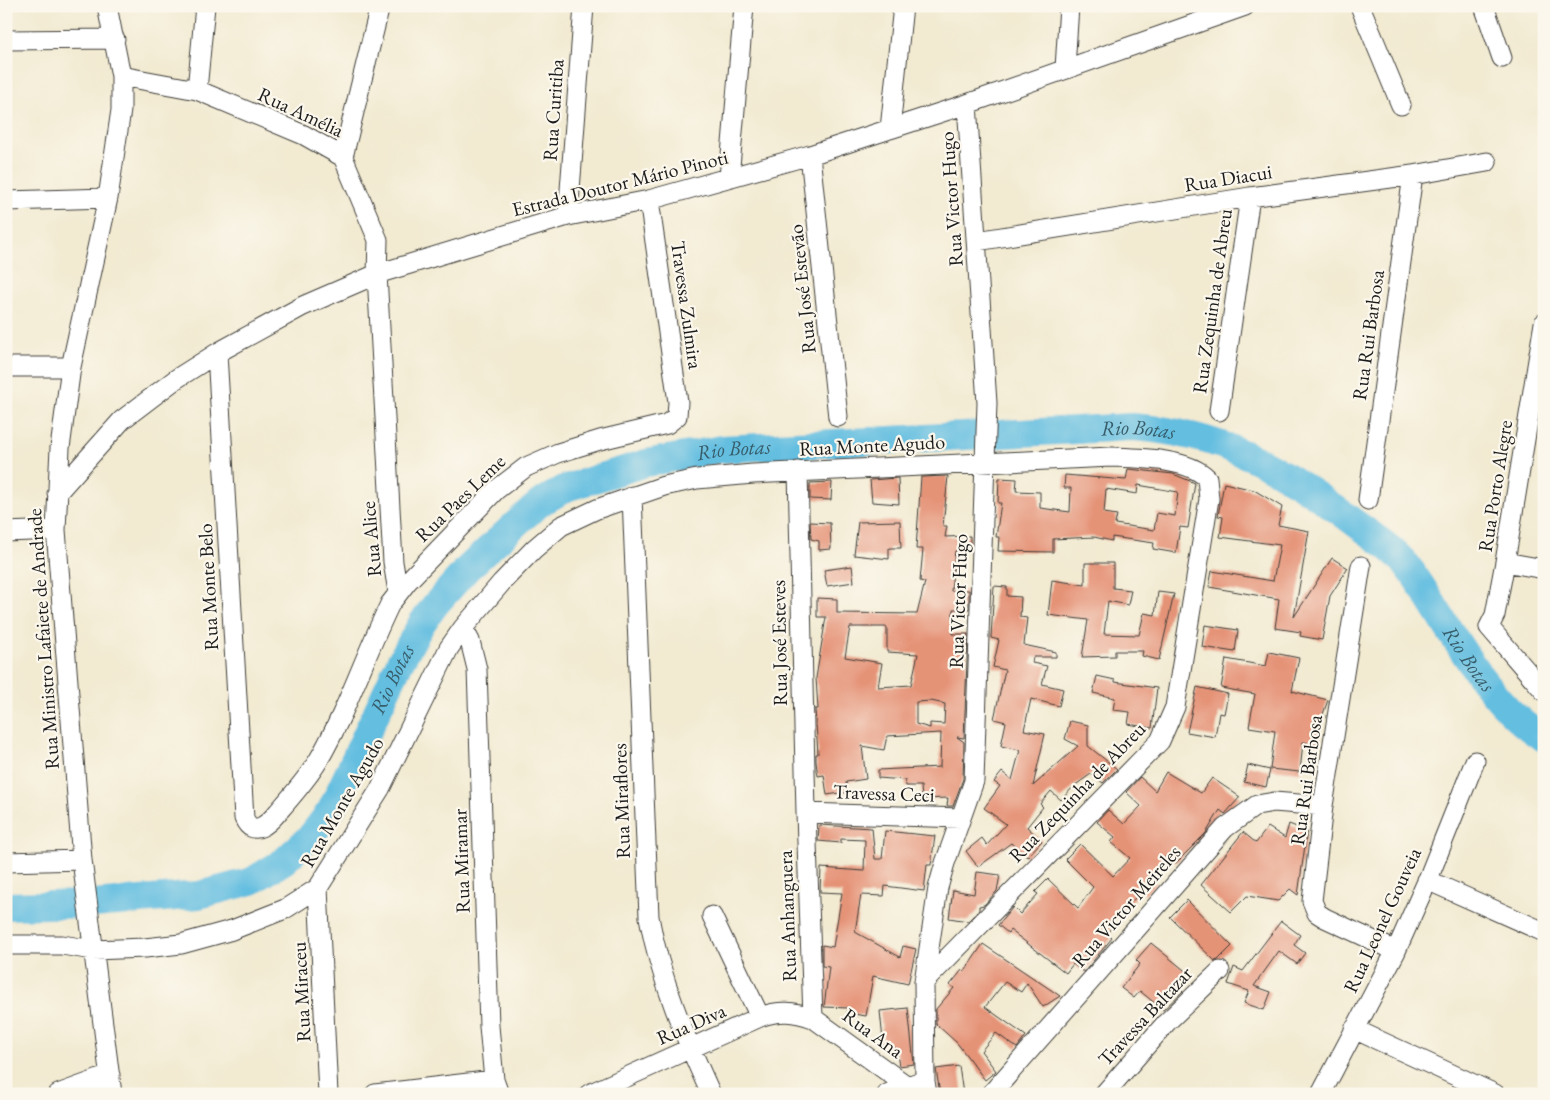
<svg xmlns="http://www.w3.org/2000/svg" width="1550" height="1100" font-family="'EB Garamond',serif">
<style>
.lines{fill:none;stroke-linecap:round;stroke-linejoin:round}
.river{stroke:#63bee0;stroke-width:28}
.building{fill:#e59377;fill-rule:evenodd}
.minor-casing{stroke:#3c3b37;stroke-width:21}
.minor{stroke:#fff;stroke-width:19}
.labels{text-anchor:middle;stroke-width:4.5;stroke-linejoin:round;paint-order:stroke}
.street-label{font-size:20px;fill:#1c1c1c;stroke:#fbf7ec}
.water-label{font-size:21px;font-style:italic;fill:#385d6a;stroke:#fbf7ec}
</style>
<rect width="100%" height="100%" fill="#fbf7ec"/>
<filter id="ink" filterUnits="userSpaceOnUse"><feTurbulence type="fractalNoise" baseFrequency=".02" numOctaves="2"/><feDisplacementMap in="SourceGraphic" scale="10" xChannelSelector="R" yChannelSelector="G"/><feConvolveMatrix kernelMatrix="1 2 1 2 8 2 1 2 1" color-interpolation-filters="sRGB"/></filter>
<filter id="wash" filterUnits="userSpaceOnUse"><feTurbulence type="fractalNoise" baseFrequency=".0096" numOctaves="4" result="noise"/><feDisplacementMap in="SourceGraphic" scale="20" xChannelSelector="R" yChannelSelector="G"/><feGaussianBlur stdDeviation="1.12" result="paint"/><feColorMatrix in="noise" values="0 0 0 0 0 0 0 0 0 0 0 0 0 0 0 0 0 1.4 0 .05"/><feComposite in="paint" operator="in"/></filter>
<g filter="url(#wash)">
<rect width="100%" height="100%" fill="#f2ead1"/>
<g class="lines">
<path class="river" id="s1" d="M6,906L93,904L199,895L252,881L284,861L311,836L331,810L400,662L422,623L435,605L468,568L520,520L540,503L566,488L646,463L722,449L1132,427C1224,433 1283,469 1355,523C1376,538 1397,551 1412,572C1448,624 1488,706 1544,738"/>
</g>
<g id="blocks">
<path class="building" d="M1128,469L1173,474L1195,483L1188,528L1180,527L1176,553L1153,549L1154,543L1112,537V541L1094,537L1053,539V552L998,551L999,537H996L1001,503H998L999,478L1017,479L1016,491L1040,492V508L1070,512L1071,488H1064L1065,475L1126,480ZM1138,485L1178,492L1175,516L1157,513L1154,530L1115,524L1117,515L1104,513L1106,489L1137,494Z
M948,476L943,526H947L945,537L970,536V550L955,551L951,591L969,590V609H953V634H968L964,738L957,737L964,742L963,779L953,806H947L948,798L922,799L921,786H906L905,780L878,778V770L940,767L941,733L887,736L884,750L862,746L866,779L846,782L847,792L827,795L824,775L818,776L816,762V754H818L815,709H818L816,678L826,617H817V598L837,599V613L917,614L925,582L920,581L923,549H916L921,477ZM850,627H887V652L918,654L911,685L878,687L882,663L845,657ZM931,701L945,704L944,724L930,723V728L916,724V702Z
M898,478L899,504L872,502L870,480Z
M832,482L831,500L810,499V483Z
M1224,483L1254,490L1282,507L1278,525L1309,531L1294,617L1332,558L1348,568L1330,596L1322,640L1300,636L1301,632L1275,628L1279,599L1209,587L1212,571L1273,581L1280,545L1220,537L1223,517L1218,516Z
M900,521L901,548H889V559L854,555L858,522Z
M810,522L830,523L831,549L819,550V541L811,539Z
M1085,563H1113V588L1131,590L1128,605L1108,601L1104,634L1139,635L1144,613L1155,615L1158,592L1174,594L1159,660L1142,656L1143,651H1115V656L1082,657L1088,620L1048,615L1052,580L1085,585Z
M852,566L854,582L827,586L824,570Z
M994,586L1007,587V596L1021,597L1020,617L1027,618L1024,645L1056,652V657H1033L1032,663L1047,666L1042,684L1063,689L1059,706L1031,699L1024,730L1045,734L1033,786L1078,746L1065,739L1070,721L1088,725V746L1117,769L1103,783L1091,774L1074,786L1061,800L1051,791L1040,804L1043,807L1027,827L1042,841L1027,857L1011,843L978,867L966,851L982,838L987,845L1006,824L984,808L1000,786L994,782L1002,772L1012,780L1020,750L1001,746L1006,722L994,719L1005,670L993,667L999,640L991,638Z
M1205,625L1238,630L1235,652L1202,647Z
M1269,652L1299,658L1292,691L1328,700L1322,717L1318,745L1303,742L1300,772L1270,769L1275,731L1249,727L1255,694L1221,688L1226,659L1266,666Z
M1097,676L1115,680V682L1157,688L1152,728L1128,724L1130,712L1113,710L1115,698L1093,693Z
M1197,687L1228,694L1224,714L1219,713L1215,737L1187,732Z
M1248,765L1270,770L1266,787L1244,782Z
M1166,772L1201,793L1212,778L1240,797L1225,814L1220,810L1206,833L1176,863L1167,855L1155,868L1157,870L1150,878L1156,883L1145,894L1143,891L1109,922L1113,925L1107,934L1112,938L1084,972L1073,964L1066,973L1010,930L1008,933L998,925L1013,907L1020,914L1038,894L1035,892L1048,879L1078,908L1093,887L1065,859L1080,844L1113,876L1130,858L1111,842L1115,837L1097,822L1108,810L1124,824L1141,806L1126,792L1140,777L1155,791Z
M1289,824L1307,831L1298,895L1290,889L1278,901L1247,896L1231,912L1201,885L1243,832L1256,843L1268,827L1285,838Z
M819,825L872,828L875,859H882L885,831L935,836L931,865H927L924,891L885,886L884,896L861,895L855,932L900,957L903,946L916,949L908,984L873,976L866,1016L847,1013L848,1008L824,1007L829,967L822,966V945L833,947L842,893L820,892L821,868L864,871L865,840L841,839V843L818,841Z
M977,872L1000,875L997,891L984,905L979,906V910L968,921L949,918L953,890L974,894Z
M1187,900L1232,946L1218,960L1215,961L1170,917Z
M1281,921L1300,935L1294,945L1305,953L1297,964L1279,951L1254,986L1271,992L1264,1010L1244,1003L1249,991L1228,984L1234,967L1243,971Z
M1151,943L1189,974L1179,987L1183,991L1163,1010L1140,991L1134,998L1121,988L1140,964L1136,960Z
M983,944L1060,996L1043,1007L1027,983L1021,992L1005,982L985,1007L1026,1036L1017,1048L996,1033L981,1051L996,1071L985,1080L957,1043L936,1024V1009L954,988L950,985L962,970L964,972Z
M908,1008L914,1064L899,1066L896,1048L884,1050L880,1011Z
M959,1066L963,1094H940L936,1069Z"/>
</g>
</g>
<g filter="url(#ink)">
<use href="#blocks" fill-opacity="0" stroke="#3c3b37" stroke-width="1"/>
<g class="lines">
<g class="minor-casing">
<path id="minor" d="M107,6L121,76V110L108,198L71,367L60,448L56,530L82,860L112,1094
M1360,6L1401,105
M1484,6L1502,58
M6,40L115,39
M1065,68L1069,6
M121,76L197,90L304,135L343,157L378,240L377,274L393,562L398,592
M197,90L205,6
M890,129L903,6
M810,155L838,417
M343,157L380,6
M729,178L744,6
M6,201L108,198
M568,216L584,6
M977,241L1250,197L1413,175L1487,162
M1544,323L1505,562L1495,615L1489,627L1544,691
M217,353L244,818C253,839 269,823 278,812C292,796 307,779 318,761C347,711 365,655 390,604L407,582L496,490L526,467L558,453L600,440L667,424L677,416L678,402L649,200
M6,367H71
M1219,411L1250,197
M798,471L806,813L813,1018
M57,493L122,420L176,379L217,353L303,306L377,274L568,216L649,200L810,155L967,104L1245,6
M632,496L649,917C660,979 685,1037 711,1094
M1368,500L1413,175
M6,532L56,530
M1505,562L1544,569
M1361,566L1323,806L1312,901L1317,913L1325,918L1396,951
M463,628L470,641L477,669L489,1026L494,1080L499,1094
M806,813L961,818
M6,862L82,860
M1427,880L1544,932
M318,888L328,1094
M712,916L760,1017
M6,945H62L93,950L145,948L181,944L232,930L285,909L318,888L380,789L449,648L463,628L502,582L534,549L561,526L597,509L664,486L697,479L753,474L1111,457C1138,458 1188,458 1207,478L1209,499L1175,707L1160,741L924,982
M1354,1029L1495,1094
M58,1094L110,1075
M375,1094L494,1080
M589,1094L760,1017C779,1010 794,1011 813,1018L906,1085
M887,1094L916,1083
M927,1094L925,1081L924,982L938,888L945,863L974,781L987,403L967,104
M991,1094L1225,828L1257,805L1274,802L1323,806
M1104,1094L1166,1023L1220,971
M1321,1094L1396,951L1428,879L1475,761"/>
</g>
<use href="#minor" class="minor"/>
</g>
</g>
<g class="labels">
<g class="street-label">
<text transform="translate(553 110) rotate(-86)" y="7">Rua Curitiba</text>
<text transform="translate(301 112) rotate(25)" y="7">Rua Amélia</text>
<text transform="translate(1228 178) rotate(-9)" y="7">Rua Diacui</text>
<text transform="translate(620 183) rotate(-14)" y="7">Estrada Doutor Mário Pinoti</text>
<text transform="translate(951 199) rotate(-94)" y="7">Rua Victor Hugo</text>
<text transform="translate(802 289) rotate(-96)" y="7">Rua José Estevão</text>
<text transform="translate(1212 301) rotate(-82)" y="7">Rua Zequinha de Abreu</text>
<text transform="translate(687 305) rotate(82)" y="7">Travessa Zulmira</text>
<text transform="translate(1368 335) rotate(-82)" y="7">Rua Rui Barbosa</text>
<text transform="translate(872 445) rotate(-3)" y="7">Rua Monte Agudo</text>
<text transform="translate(1495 486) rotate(-81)" y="7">Rua Porto Alegre</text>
<text transform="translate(460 498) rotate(-44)" y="7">Rua Paes Leme</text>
<text transform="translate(371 539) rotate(-95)" y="7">Rua Alice</text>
<text transform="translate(208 587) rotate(-93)" y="7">Rua Monte Belo</text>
<text transform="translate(958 601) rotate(-88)" y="7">Rua Victor Hugo</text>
<text transform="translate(43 639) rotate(-94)" y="7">Rua Ministro Lafaiete de Andrade</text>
<text transform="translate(779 643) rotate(-91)" y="7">Rua José Esteves</text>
<text transform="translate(1306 780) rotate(-82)" y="7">Rua Rui Barbosa</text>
<text transform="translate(1077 792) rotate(-46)" y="7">Rua Zequinha de Abreu</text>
<text transform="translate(884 793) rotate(2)" y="7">Travessa Ceci</text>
<text transform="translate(621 801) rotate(-92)" y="7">Rua Miraflores</text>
<text transform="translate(342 802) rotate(-60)" y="7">Rua Monte Agudo</text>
<text transform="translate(461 861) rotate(-92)" y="7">Rua Miramar</text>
<text transform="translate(1126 906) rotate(-49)" y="7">Rua Victor Meireles</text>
<text transform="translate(787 916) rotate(-92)" y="7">Rua Anhanguera</text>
<text transform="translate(1382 920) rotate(-65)" y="7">Rua Leonel Gouveia</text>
<text transform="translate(301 992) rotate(-93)" y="7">Rua Miraceu</text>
<text transform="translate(1145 1016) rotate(-47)" y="7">Travessa Baltazar</text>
<text transform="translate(691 1024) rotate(-24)" y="7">Rua Diva</text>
<text transform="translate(873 1033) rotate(36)" y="7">Rua Ana</text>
</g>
<g class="water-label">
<text dy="7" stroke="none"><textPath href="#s1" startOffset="1340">Rio Botas</textPath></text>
<text dy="7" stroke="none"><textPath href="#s1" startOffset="935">Rio Botas</textPath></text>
<text dy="7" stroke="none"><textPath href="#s1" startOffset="1760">Rio Botas</textPath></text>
<text dy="7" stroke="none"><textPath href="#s1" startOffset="500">Rio Botas</textPath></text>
</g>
</g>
<rect width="1550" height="1100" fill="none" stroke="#fbf7ec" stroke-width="25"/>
</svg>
